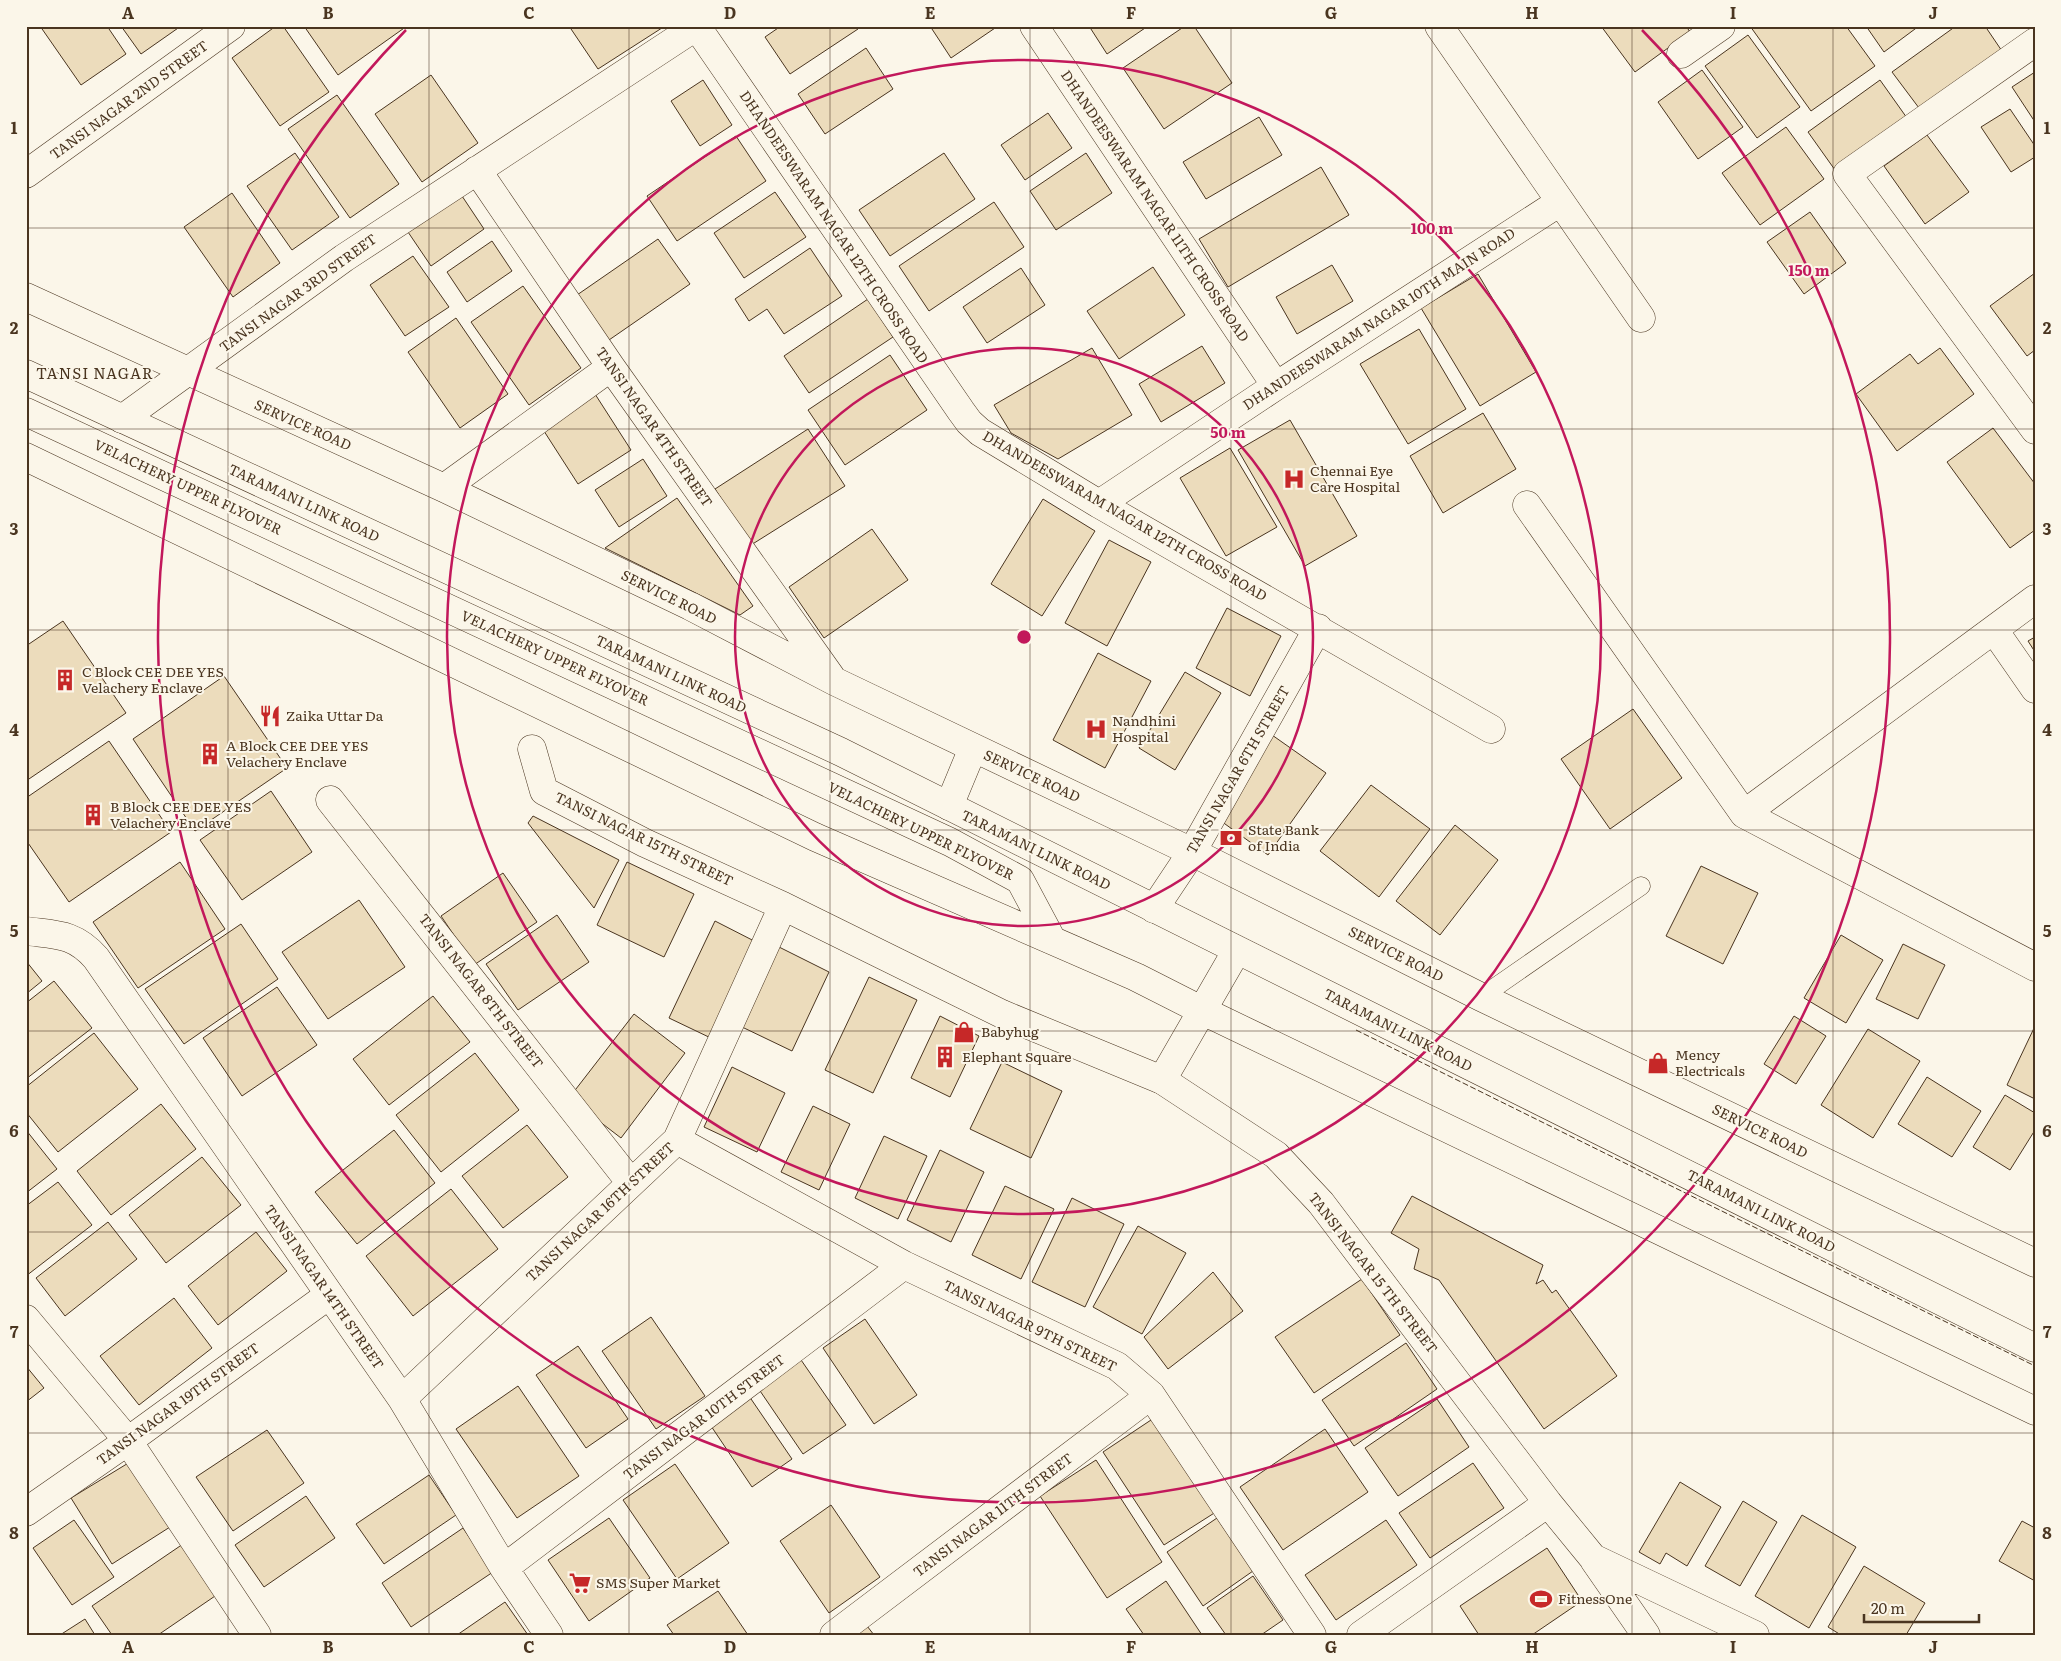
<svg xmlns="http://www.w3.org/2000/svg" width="2061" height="1661" font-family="Literata,serif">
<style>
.building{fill:#ecdcbc;stroke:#4a3520}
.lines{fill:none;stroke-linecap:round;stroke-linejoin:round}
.lane-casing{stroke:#4a3520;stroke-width:19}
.street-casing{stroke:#4a3520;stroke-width:29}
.primary-casing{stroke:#4a3520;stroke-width:29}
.lane{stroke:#fbf6e9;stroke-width:18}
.street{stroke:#fbf6e9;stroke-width:28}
.primary{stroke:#fbf6e9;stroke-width:28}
.fence{stroke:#4a3520;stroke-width:1;stroke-dasharray:6 2.5;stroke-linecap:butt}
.grid{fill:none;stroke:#4a3520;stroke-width:1;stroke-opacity:0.55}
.ring{fill:none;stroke:#c2185b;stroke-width:2.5}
.labels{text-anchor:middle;stroke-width:4;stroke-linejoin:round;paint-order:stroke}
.street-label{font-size:14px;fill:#4a3520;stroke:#fbf6e9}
.poi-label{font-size:14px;fill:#4a3520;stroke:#fbf6e9;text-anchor:start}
.neighbourhood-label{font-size:15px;letter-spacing:1px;fill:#4a3520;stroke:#fbf6e9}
.centre{fill:#c2185b;stroke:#fbf6e9;stroke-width:2.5}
.ring-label{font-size:15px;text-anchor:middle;font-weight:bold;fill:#c2185b;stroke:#fbf6e9;stroke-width:4;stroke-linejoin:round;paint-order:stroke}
.neatline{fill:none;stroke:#4a3520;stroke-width:2}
.grid-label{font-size:16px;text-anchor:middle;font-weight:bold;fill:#4a3520}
</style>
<rect width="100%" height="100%" fill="#fbf6e9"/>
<path class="building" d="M40,26H107L126,54L81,85Z
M121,26H181L141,54Z
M276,26H283L329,92L280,126L232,58Z
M304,26H407L338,75Z
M569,26H665L598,69Z
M781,26H856L858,29L790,74L765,37Z
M930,26H998L951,58Z
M1089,26H1148L1107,54Z
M1185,26H1194L1232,83L1164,129L1123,68Z
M1601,26H1686L1690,32L1635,72Z
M1750,26H1846L1875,66L1811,111Z
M1866,26H1919L1884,52Z
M1956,26H1985L2004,54L1922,112L1892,72Z
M1748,35L1800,107L1757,138L1705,66Z
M866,48L893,89L825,134L798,94Z
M1702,70L1743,127L1698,159L1658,102Z
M2035,72V122L2012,87Z
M431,75L478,143L422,182L375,114Z
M703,80L732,125L700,146L671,101Z
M1880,80L1907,118L1835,170L1808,132Z
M337,95L399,184L350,218L288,129Z
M2010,109L2035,146V157L2011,172L1981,127Z
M1048,113L1072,148L1025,180L1001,145Z
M1259,117L1282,155L1206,199L1183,162Z
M1786,127L1824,179L1760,225L1722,173Z
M1927,135L1969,192L1925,224L1884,166Z
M736,136L766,181L677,241L647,196Z
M295,153L339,217L292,250L247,186Z
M944,153L975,199L890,256L859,210Z
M1086,153L1112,193L1056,230L1030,191Z
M1321,167L1349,215L1228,287L1199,239Z
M775,192L806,237L744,278L714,233Z
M232,193L280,263L233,297L184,227Z
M462,196L484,229L431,266L408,232Z
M994,202L1024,247L929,311L899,266Z
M1810,212L1846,263L1804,294L1767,242Z
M658,239L690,284L609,340L577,295Z
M492,241L512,271L467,302L447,272Z
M810,248L842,296L784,334L767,309L749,321L735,299Z
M413,256L449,307L405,336L370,285Z
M1332,265L1353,301L1297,334L1276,297Z
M1153,267L1185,315L1119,359L1087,311Z
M1021,268L1045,305L987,343L963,307Z
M2035,273V350L2027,356L1990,306Z
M1478,274L1536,372L1480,406L1421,308Z
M523,286L581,368L529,405L471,322Z
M868,299L893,337L809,393L784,356Z
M456,318L508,394L460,428L408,352Z
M1419,329L1466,409L1408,444L1360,364Z
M1202,346L1225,383L1161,422L1139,384Z
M1092,348L1132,415L1058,459L1011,433L994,405Z
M1940,348L1974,394L1897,451L1856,394L1910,354L1918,364Z
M890,355L927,410L845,465L808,410Z
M595,394L631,450L578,484L542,428Z
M1483,413L1516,469L1443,513L1410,456Z
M1290,420L1357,536L1305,566L1238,450Z
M1993,428L2035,484V530L2010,548L1947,462Z
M808,429L845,486L751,545L715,489Z
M1230,448L1277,527L1226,556L1180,478Z
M643,459L667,496L619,527L595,490Z
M677,498L753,606L740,615L605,548Z
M1043,499L1095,531L1042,616L991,584Z
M872,529L908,580L824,638L789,587Z
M1109,540L1151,562L1107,646L1065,623Z
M1227,608L1281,636L1250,696L1196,668Z
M63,621L126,713L26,781V646Z
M2035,637V652L2028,641Z
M1098,653L1151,681L1105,768L1053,740Z
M1185,672L1221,693L1175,770L1139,748Z
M224,676L287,768L195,831L133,739Z
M1633,709L1682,778L1610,829L1561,759Z
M1272,735L1326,773L1268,855L1214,816Z
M109,741L171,832L69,902L26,840V798Z
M1371,785L1430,829L1379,897L1320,851Z
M271,791L312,852L242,900L200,840Z
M533,816L619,860L594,908L528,823Z
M1455,825L1498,860L1440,935L1396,901Z
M180,862L225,929L138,988L93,922Z
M627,862L694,894L664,957L597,925Z
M1701,866L1758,893L1723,964L1666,936Z
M503,873L537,922L474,965L441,916Z
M359,900L405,967L328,1019L282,952Z
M557,915L589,962L518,1010L486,964Z
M715,921L760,944L715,1040L669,1018Z
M241,924L278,979L184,1044L145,989Z
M1841,935L1883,960L1846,1023L1804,998Z
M1903,944L1945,965L1918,1019L1876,999Z
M779,947L829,972L792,1051L742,1027Z
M26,961L42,981L26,994Z
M869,977L917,1000L873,1093L825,1070Z
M54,981L92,1028L26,1079V1003Z
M277,987L317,1045L242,1096L203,1038Z
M433,996L470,1042L389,1105L353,1059Z
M634,1014L685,1053L621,1138L569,1098Z
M940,1016L979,1036L950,1097L911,1078Z
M1794,1016L1826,1036L1796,1084L1764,1064Z
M2035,1026V1099L2007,1085Z
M1868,1029L1920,1061L1873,1138L1821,1105Z
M94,1033L138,1089L58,1152L26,1112V1087Z
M475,1053L519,1110L441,1172L396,1115Z
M1002,1062L1062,1091L1031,1158L970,1129Z
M732,1067L785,1093L757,1152L704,1127Z
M1927,1077L1981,1111L1952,1157L1898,1124Z
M2005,1095L2035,1113V1130L2010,1170L1973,1147Z
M161,1104L196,1149L111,1215L77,1171Z
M813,1106L850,1124L819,1190L781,1172Z
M527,1125L568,1177L503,1228L462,1176Z
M26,1130L57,1169L26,1193Z
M394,1130L435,1183L357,1244L315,1192Z
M884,1136L927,1156L898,1219L855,1198Z
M940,1150L984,1172L951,1242L907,1220Z
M202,1157L241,1205L166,1263L129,1215Z
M58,1182L92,1225L26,1276V1206Z
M1005,1186L1054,1209L1021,1279L972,1255Z
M451,1189L498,1249L413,1316L366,1256Z
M1412,1196L1543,1265L1536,1284L1543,1280L1552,1293L1556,1290L1617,1376L1544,1429L1439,1280L1414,1269L1419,1249L1391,1233Z
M1072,1198L1124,1224L1085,1307L1032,1282Z
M108,1222L137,1259L65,1316L36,1278Z
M1138,1226L1186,1253L1142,1334L1093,1307Z
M256,1232L287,1271L218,1325L188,1286Z
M1213,1272L1243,1311L1168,1369L1144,1337Z
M1362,1279L1400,1335L1314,1393L1275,1337Z
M174,1298L212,1348L139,1405L100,1356Z
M651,1317L705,1396L656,1429L602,1351Z
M865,1319L917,1395L874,1424L823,1348Z
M1406,1343L1437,1389L1354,1446L1322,1400Z
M578,1346L628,1419L586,1448L536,1375Z
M799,1357L846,1425L803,1454L756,1385Z
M26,1366L44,1388L26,1402Z
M518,1386L579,1476L517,1518L456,1429Z
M749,1396L792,1459L752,1487L709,1423Z
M1437,1399L1469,1447L1398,1496L1365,1448Z
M1157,1416L1219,1510L1164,1545L1103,1452Z
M1325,1429L1368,1492L1283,1550L1240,1487Z
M267,1430L304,1483L233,1531L196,1477Z
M1096,1460L1162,1562L1107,1598L1040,1496Z
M130,1462L170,1527L112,1564L71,1498Z
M1473,1463L1504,1508L1430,1558L1399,1513Z
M675,1464L729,1543L677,1579L623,1500Z
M429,1475L456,1515L384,1564L356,1524Z
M1680,1482L1721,1507L1687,1566L1666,1553L1660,1564L1639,1552Z
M306,1496L335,1538L264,1587L235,1545Z
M1743,1501L1777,1522L1740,1586L1705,1566Z
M831,1505L880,1577L829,1613L780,1541Z
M1802,1515L1856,1547L1809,1628L1755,1596Z
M609,1518L650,1578L589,1621L548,1560Z
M1217,1518L1253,1571L1203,1606L1167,1552Z
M74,1520L114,1577L72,1605L33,1548Z
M1386,1520L1417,1565L1336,1620L1305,1575Z
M2022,1521L2035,1528V1581L1999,1561Z
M463,1528L493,1572L411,1627L382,1583Z
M183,1544L218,1594L158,1635H112L92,1606Z
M1547,1548L1582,1601L1532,1635H1479L1460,1606Z
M1864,1566L1925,1603L1906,1635H1841L1828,1627Z
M1253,1576L1283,1620L1261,1635H1226L1207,1608Z
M1166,1581L1202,1635H1144L1126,1609Z
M718,1591L748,1635H674L667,1625Z
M505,1602L528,1635H457Z
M85,1619L95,1635H60Z
M864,1622L874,1635H847Z"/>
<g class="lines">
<g class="lane-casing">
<path id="lane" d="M1481,997L1641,886"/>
</g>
<g class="street-casing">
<path id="street" d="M1034,26L1276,386
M1439,26L1641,318
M697,27L961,411L969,422L980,432L1099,504L1491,729
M2035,42L1847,174L2035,430
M1681,54L1721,26
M477,170L611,367L831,677
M26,174L231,26
M26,297L444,488L690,606L834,681L1192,852L1481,997L2035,1263
M122,419L344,258L697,26
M444,488L611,367
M1099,504L1276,386L1560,202
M1527,505L1744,814L2035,967
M1994,630L2035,689
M532,749L544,791L645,843L783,906L1002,1014L1162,1080L1276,1155L1321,1203L1548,1503L1593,1558L1755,1635
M330,800L631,1183
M949,806L973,748
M1744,814L2035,599
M1154,909L1192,852L1318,628
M26,931C56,935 74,933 96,958L402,1399L504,1568L549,1635
M677,1140L904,1265L1117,1366L1151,1395L1312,1635
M26,1319L128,1441L257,1635
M402,1399L677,1140L783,906
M26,1512L128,1441L329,1295
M1594,1560L1646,1635
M504,1568L904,1265
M834,1635L1151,1395
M1361,1635L1548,1503"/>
</g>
<g class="primary-casing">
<path id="primary" d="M26,374L841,752L2035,1348
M26,412L950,842L1020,880L1052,940
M26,457L815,837L1136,977L1203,1011L2035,1411
M1162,1080L1237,950"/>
</g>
<use href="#lane" class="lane"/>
<use href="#street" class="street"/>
<use href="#primary" class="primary"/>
<path class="fence" d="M1356,1030L2035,1366"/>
</g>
<path class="grid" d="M228,26V1635M429,26V1635M629,26V1635M830,26V1635M1030,26V1635M1231,26V1635M1432,26V1635M1632,26V1635M1833,26V1635M26,228H2035M26,429H2035M26,630H2035M26,830H2035M26,1031H2035M26,1232H2035M26,1433H2035"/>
<g class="ring">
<circle cx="1024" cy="637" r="289"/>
<circle cx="1024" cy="637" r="577"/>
<path d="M1642 30A866 866 0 1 1 406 30"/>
</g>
<defs>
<g id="hospital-bare" transform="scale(1.725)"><path d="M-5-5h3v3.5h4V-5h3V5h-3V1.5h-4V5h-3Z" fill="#c62828" stroke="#fbf6e9" stroke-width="2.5" paint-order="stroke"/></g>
<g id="building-bare" transform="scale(1.725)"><path d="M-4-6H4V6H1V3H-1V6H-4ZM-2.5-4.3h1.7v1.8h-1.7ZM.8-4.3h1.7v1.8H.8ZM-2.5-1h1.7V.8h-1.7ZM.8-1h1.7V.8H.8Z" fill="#c62828" stroke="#fbf6e9" stroke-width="2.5" paint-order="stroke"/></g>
<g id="restaurant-bare" transform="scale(1.725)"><path d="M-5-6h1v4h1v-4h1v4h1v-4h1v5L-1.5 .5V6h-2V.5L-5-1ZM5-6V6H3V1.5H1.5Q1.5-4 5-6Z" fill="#c62828" stroke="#fbf6e9" stroke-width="2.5" paint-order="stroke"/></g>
<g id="bank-bare" transform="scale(1.725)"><path d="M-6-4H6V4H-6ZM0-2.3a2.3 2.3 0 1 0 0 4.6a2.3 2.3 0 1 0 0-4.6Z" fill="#c62828" stroke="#fbf6e9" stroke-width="2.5" paint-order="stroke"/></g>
<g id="shop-bare" transform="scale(1.725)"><path d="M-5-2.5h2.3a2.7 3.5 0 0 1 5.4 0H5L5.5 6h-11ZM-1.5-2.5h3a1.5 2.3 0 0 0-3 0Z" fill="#c62828" stroke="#fbf6e9" stroke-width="2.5" paint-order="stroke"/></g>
<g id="supermarket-bare" transform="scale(1.725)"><path d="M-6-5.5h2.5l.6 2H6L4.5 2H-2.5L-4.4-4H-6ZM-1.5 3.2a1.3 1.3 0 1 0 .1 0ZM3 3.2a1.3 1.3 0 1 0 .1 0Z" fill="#c62828" stroke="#fbf6e9" stroke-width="2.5" paint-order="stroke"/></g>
<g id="stadium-bare" transform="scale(1.725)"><path d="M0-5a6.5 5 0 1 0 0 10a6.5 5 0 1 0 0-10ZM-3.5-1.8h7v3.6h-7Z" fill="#c62828" stroke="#fbf6e9" stroke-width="2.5" paint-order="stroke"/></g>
</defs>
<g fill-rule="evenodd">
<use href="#hospital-bare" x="1294" y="479"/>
<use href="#building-bare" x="65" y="680"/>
<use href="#restaurant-bare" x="270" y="716"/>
<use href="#hospital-bare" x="1096" y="729"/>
<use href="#building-bare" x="210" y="754"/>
<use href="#building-bare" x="93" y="815"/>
<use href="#bank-bare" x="1231" y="838"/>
<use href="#shop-bare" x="964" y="1032"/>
<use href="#building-bare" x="945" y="1057"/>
<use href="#shop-bare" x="1658" y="1063"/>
<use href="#supermarket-bare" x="580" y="1583"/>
<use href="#stadium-bare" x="1541" y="1599"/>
</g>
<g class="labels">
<g class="street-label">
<text transform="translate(129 100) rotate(-36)" y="5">TANSI NAGAR 2ND STREET</text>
<text transform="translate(1155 206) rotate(56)" y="5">DHANDEESWARAM NAGAR 11TH CROSS ROAD</text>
<text transform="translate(834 227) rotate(56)" y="5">DHANDEESWARAM NAGAR 12TH CROSS ROAD</text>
<text transform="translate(298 293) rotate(-36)" y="5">TANSI NAGAR 3RD STREET</text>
<text transform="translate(1379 319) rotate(-33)" y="5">DHANDEESWARAM NAGAR 10TH MAIN ROAD</text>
<text transform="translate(303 425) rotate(24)" y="5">SERVICE ROAD</text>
<text transform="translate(654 427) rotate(55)" y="5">TANSI NAGAR 4TH STREET</text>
<text transform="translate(188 487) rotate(25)" y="5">VELACHERY UPPER FLYOVER</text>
<text transform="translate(304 503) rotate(25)" y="5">TARAMANI LINK ROAD</text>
<text transform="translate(1125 516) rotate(30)" y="5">DHANDEESWARAM NAGAR 12TH CROSS ROAD</text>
<text transform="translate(669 597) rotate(26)" y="5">SERVICE ROAD</text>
<text transform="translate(555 658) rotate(25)" y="5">VELACHERY UPPER FLYOVER</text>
<text transform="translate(671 674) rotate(25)" y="5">TARAMANI LINK ROAD</text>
<text transform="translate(1238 770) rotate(-60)" y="5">TANSI NAGAR 6TH STREET</text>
<text transform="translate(1032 776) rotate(25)" y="5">SERVICE ROAD</text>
<text transform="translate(921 831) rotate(26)" y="5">VELACHERY UPPER FLYOVER</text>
<text transform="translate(644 839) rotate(26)" y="5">TANSI NAGAR 15TH STREET</text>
<text transform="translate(1036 850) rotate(26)" y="5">TARAMANI LINK ROAD</text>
<text transform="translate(1396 954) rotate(27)" y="5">SERVICE ROAD</text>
<text transform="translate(481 991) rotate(52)" y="5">TANSI NAGAR 8TH STREET</text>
<text transform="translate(1398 1030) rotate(27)" y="5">TARAMANI LINK ROAD</text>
<text transform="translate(1760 1131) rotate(26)" y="5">SERVICE ROAD</text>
<text transform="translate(1761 1211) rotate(27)" y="5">TARAMANI LINK ROAD</text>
<text transform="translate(600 1212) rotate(-43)" y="5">TANSI NAGAR 16TH STREET</text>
<text transform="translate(1373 1273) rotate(52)" y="5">TANSI NAGAR 15 TH STREET</text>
<text transform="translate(324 1287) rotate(55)" y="5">TANSI NAGAR 14TH STREET</text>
<text transform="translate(1030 1326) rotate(26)" y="5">TANSI NAGAR 9TH STREET</text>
<text transform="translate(178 1404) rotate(-36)" y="5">TANSI NAGAR 19TH STREET</text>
<text transform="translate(704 1417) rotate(-37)" y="5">TANSI NAGAR 10TH STREET</text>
<text transform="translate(993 1515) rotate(-37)" y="5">TANSI NAGAR 11TH STREET</text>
</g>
<g class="poi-label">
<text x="1310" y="476">Chennai Eye<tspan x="1310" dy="16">Care Hospital</tspan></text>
<text x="82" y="677">C Block CEE DEE YES<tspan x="82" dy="16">Velachery Enclave</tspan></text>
<text x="286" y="721">Zaika Uttar Da</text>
<text x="1112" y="726">Nandhini<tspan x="1112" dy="16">Hospital</tspan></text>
<text x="226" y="751">A Block CEE DEE YES<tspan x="226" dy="16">Velachery Enclave</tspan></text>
<text x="110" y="812">B Block CEE DEE YES<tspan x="110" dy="16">Velachery Enclave</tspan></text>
<text x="1248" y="835">State Bank<tspan x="1248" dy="16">of India</tspan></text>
<text x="981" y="1037">Babyhug</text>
<text x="1675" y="1060">Mency<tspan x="1675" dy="16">Electricals</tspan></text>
<text x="962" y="1062">Elephant Square</text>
<text x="596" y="1588">SMS Super Market</text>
<text x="1558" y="1604">FitnessOne</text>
</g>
<g class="neighbourhood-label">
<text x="95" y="379">TANSI NAGAR</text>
</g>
</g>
<circle cx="1024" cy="637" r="8" class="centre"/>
<g class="ring-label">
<text x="1432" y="234">100 m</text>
<text x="1809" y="276">150 m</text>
<text x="1228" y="438">50 m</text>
</g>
<rect width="2061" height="1661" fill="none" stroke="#fbf6e9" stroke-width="55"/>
<path d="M1864 1614v8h115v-8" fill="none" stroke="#4a3520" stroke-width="2.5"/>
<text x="1871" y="1614" font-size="15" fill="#4a3520" stroke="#fbf6e9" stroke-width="4" paint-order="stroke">20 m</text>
<rect x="28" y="28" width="2006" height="1606" class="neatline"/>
<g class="grid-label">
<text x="128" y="19">A</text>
<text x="328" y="19">B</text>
<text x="529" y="19">C</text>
<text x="730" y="19">D</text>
<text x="930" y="19">E</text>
<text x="1131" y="19">F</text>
<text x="1331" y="19">G</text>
<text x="1532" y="19">H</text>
<text x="1733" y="19">I</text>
<text x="1933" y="19">J</text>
<text x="14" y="134">1</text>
<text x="2047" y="134">1</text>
<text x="14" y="334">2</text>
<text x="2047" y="334">2</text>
<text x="14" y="535">3</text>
<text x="2047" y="535">3</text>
<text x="14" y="736">4</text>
<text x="2047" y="736">4</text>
<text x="14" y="937">5</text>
<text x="2047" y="937">5</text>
<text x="14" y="1137">6</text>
<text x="2047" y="1137">6</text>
<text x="14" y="1338">7</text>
<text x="2047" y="1338">7</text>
<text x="14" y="1539">8</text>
<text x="2047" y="1539">8</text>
<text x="128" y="1653">A</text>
<text x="328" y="1653">B</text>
<text x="529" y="1653">C</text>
<text x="730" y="1653">D</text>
<text x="930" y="1653">E</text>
<text x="1131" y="1653">F</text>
<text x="1331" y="1653">G</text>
<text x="1532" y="1653">H</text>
<text x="1733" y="1653">I</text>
<text x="1933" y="1653">J</text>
</g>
</svg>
